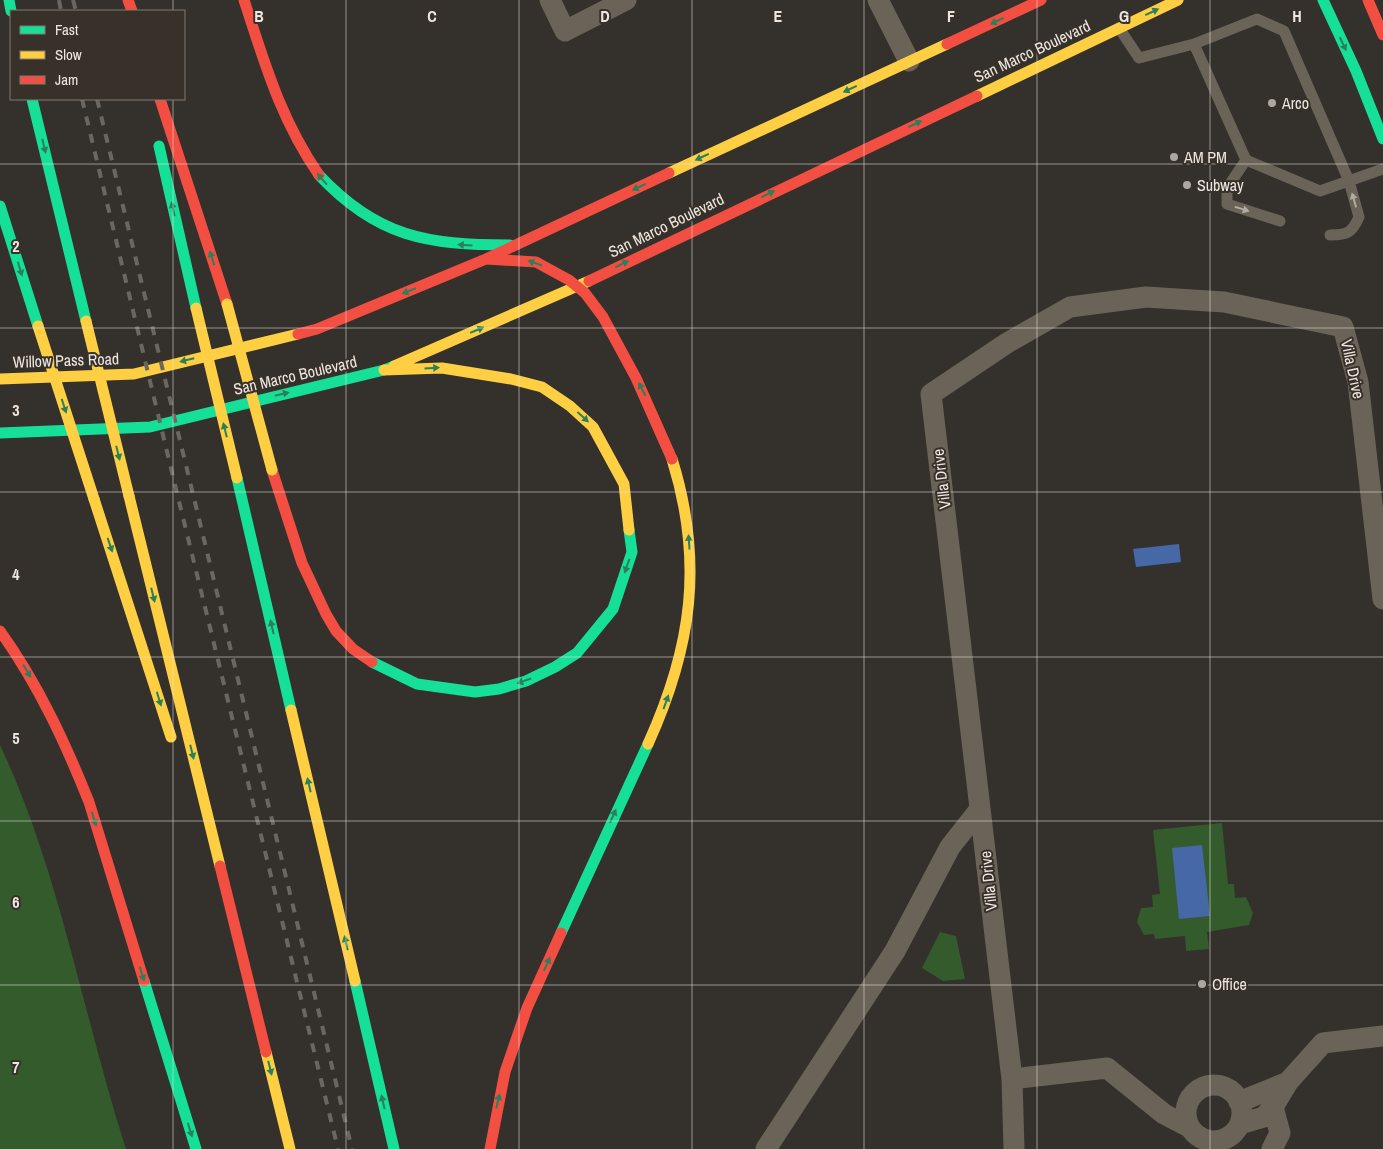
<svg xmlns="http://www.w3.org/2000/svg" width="1383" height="1149" font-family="'Archivo Narrow',sans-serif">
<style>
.green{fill:#335b2c}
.water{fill:#4668a7}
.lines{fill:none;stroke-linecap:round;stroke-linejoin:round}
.lane{stroke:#6a6358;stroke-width:11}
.street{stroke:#6a6358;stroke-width:21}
.fast{stroke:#16e098;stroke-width:11}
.slow{stroke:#ffcf43;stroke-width:11}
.jam{stroke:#f24e42;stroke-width:11}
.rail{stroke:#6b6760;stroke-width:4;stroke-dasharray:9 9;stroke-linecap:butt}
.slow-bridge{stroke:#ffcf43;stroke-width:11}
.oneway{fill:#29805b}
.oneway2{fill:#b1aba3}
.grid{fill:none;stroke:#ebe6e1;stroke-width:1;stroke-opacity:0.55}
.poi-dot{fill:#aba7a2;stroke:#383129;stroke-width:2}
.labels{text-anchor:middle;stroke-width:4;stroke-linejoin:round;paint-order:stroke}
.street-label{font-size:16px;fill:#ebe6e1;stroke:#383129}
.poi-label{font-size:16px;fill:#ebe6e1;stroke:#383129;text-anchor:start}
.grid-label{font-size:16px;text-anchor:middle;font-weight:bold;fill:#ebe6e1;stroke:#383129;stroke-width:4;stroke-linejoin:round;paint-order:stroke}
</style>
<rect width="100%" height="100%" fill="#34312c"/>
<path class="green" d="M0,745C60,872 83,1016 126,1149H0Z
M1222,823L1228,884H1234L1235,898L1246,897L1253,913L1249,925L1207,932L1209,949L1186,951L1185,936L1155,939L1154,934L1144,935L1137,922L1141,908L1153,907L1152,895L1160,894L1153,830Z
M940,932L956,936L965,979L943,981L922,968Z"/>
<path class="water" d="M1179,544L1181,562L1136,567L1133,549Z
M1202,845L1210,916L1179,919L1172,848Z"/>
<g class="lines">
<path class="lane" d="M1119,28L1139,58L1194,44L1246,160L1320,191L1383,169
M1194,44L1257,19L1284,31L1349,181L1359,217C1352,233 1347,235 1330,235
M1246,160L1227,188V204L1280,221"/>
<path class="street" d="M550,0L565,31L626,0
M878,0L909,61
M1012,1079L1014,1149
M1186 1113a28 28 0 1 1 56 0a28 28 0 1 1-56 0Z
M1239,1102L1288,1082
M1240,1124L1264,1117L1273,1107L1288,1082L1323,1043L1383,1036
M1189,1127L1164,1114L1107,1068L1012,1079L931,394L1007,343L1070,307L1146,297L1224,302L1343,327L1358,382L1383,599
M766,1149L895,951L950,847L980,809
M1272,1149L1280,1133L1273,1107"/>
<path class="fast" d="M9,0L11,11
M1323,0L1356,71L1383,139
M32,99L86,321
M159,146L196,308
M319,175C377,237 427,245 510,245
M0,206L38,326
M0,433L150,427L384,370L394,366
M237,478L291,710
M372,662L417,684L475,692L499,689L526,681L555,667L577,653L613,609L632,552L629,530
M561,933L648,744
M144,981L196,1149
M355,981L394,1149"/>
<path class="slow" d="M977,96L1178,0
M669,173L947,44
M394,366L589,281
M384,370L442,368L511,379L542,387L570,406L593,427L624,484L629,530
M0,379L134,374L298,334
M129,496L220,866
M94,499L171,737
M291,710L355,981
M648,744C692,647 704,562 672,459
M266,1052L290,1149"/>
<path class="jam" d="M128,0L132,11
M244,0C265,64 280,118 319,175
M1368,0L1383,35
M947,44L1041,0
M160,99L227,304
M486,259L536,262L569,280L585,293L603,317L636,378L672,459
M589,281L977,96
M298,334L317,329L486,259L669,173
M272,470L302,563L326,614L336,631L353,649L372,662
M0,631C38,684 65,742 89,802L144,981
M220,866L266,1052
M490,1149L505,1072L527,1008L561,933"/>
<path class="rail" d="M59,0L61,11
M73,0L76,11
M82,99L176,489L338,1149
M97,99L352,1149"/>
<path class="slow-bridge" d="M227,304L272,470
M196,308L237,478
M86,321L129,496
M38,326L94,499"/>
</g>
<defs><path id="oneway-solid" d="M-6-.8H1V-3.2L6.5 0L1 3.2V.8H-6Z" transform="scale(1.25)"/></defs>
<g class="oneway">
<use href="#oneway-solid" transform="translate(1152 12) rotate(-25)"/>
<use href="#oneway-solid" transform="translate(997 21) rotate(155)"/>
<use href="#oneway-solid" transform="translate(1343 44) rotate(65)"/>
<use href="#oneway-solid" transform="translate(850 89) rotate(155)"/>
<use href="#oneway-solid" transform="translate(915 124) rotate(-25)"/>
<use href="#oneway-solid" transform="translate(44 146) rotate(76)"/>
<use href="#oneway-solid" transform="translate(702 157) rotate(155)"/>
<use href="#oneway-solid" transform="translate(322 179) rotate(-131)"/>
<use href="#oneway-solid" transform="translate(639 187) rotate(155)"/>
<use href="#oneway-solid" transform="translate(768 194) rotate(-26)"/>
<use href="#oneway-solid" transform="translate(173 209) rotate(-103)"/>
<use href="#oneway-solid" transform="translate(465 245) rotate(-176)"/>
<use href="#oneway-solid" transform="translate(212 258) rotate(-108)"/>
<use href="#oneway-solid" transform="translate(535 263) rotate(-161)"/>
<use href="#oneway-solid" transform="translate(622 264) rotate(-26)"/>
<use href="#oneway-solid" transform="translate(20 269) rotate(73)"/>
<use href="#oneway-solid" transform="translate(409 291) rotate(158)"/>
<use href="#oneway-solid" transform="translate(477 330) rotate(-23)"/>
<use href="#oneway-solid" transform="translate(187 360) rotate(166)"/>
<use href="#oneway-solid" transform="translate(432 368) rotate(-3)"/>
<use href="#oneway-solid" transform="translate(642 389) rotate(-117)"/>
<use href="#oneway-solid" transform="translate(282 394) rotate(-13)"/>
<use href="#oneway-solid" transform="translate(64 406) rotate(72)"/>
<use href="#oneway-solid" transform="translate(583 417) rotate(42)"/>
<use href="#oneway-solid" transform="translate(225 430) rotate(-104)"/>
<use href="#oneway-solid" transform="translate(118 453) rotate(76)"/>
<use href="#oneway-solid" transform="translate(689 542) rotate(-94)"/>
<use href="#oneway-solid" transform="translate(110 545) rotate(71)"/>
<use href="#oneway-solid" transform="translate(627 566) rotate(109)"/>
<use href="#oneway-solid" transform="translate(153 595) rotate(76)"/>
<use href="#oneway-solid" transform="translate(272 627) rotate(-103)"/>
<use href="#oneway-solid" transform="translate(27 671) rotate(59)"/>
<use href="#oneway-solid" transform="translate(524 681) rotate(161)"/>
<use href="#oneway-solid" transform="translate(159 699) rotate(73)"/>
<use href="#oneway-solid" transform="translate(666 702) rotate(-70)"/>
<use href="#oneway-solid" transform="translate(192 752) rotate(76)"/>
<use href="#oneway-solid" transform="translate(309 785) rotate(-103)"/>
<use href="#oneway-solid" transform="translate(613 816) rotate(-66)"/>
<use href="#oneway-solid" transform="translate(94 819) rotate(73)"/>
<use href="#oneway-solid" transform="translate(346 943) rotate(-103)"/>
<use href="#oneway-solid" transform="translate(547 964) rotate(-66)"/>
<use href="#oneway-solid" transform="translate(142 974) rotate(73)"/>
<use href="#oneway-solid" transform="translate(270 1068) rotate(76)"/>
<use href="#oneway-solid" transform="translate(498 1101) rotate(-77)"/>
<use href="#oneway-solid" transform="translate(383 1102) rotate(-103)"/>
<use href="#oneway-solid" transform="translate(190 1130) rotate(73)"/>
</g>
<g class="oneway2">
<use href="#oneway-solid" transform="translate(1354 200) rotate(-106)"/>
<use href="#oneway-solid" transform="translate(1242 209) rotate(17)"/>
</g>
<path class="grid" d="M173,0V11M346,0V1149M519,0V1149M692,0V1149M864,0V1149M1037,0V1149M1210,0V1149M173,99V1149M0,164H1383M0,328H1383M0,492H1383M0,657H1383M0,821H1383M0,985H1383"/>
<g class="poi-dot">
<circle cx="1272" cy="103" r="5"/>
<circle cx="1174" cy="157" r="5"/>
<circle cx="1187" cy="185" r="5"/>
<circle cx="1202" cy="984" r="5"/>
</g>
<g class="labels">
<g class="street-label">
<text transform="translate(1032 51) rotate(-25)" y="6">San Marco Boulevard</text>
<text transform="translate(666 225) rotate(-26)" y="6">San Marco Boulevard</text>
<text transform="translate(66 360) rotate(-2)" y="6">Willow Pass Road</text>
<text transform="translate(1353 369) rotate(78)" y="6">Villa Drive</text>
<text transform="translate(295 375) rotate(-13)" y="6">San Marco Boulevard</text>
<text transform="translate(941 479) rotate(-97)" y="6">Villa Drive</text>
<text transform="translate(988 881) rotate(-96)" y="6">Villa Drive</text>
</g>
<g class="poi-label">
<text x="1282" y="109">Arco</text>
<text x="1184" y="163">AM PM</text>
<text x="1197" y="191">Subway</text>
<text x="1212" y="990">Office</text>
</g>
</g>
<g class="grid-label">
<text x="259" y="22">B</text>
<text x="432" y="22">C</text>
<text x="605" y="22">D</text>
<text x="778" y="22">E</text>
<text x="951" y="22">F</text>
<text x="1124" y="22">G</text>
<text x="1297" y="22">H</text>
<text x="16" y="252">2</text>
<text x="16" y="416">3</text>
<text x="16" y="580">4</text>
<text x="16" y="744">5</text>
<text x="16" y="908">6</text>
<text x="16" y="1073">7</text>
</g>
<rect x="10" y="10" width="175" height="90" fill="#383129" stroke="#807973"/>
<rect x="20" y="26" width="25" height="8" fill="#16e098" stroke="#807973"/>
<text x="55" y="35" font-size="15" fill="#ebe6e1">Fast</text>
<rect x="20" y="51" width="25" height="8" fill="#ffcf43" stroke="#807973"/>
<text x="55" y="60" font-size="15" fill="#ebe6e1">Slow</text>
<rect x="20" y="76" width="25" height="8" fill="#f24e42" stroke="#807973"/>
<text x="55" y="85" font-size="15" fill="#ebe6e1">Jam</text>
</svg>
